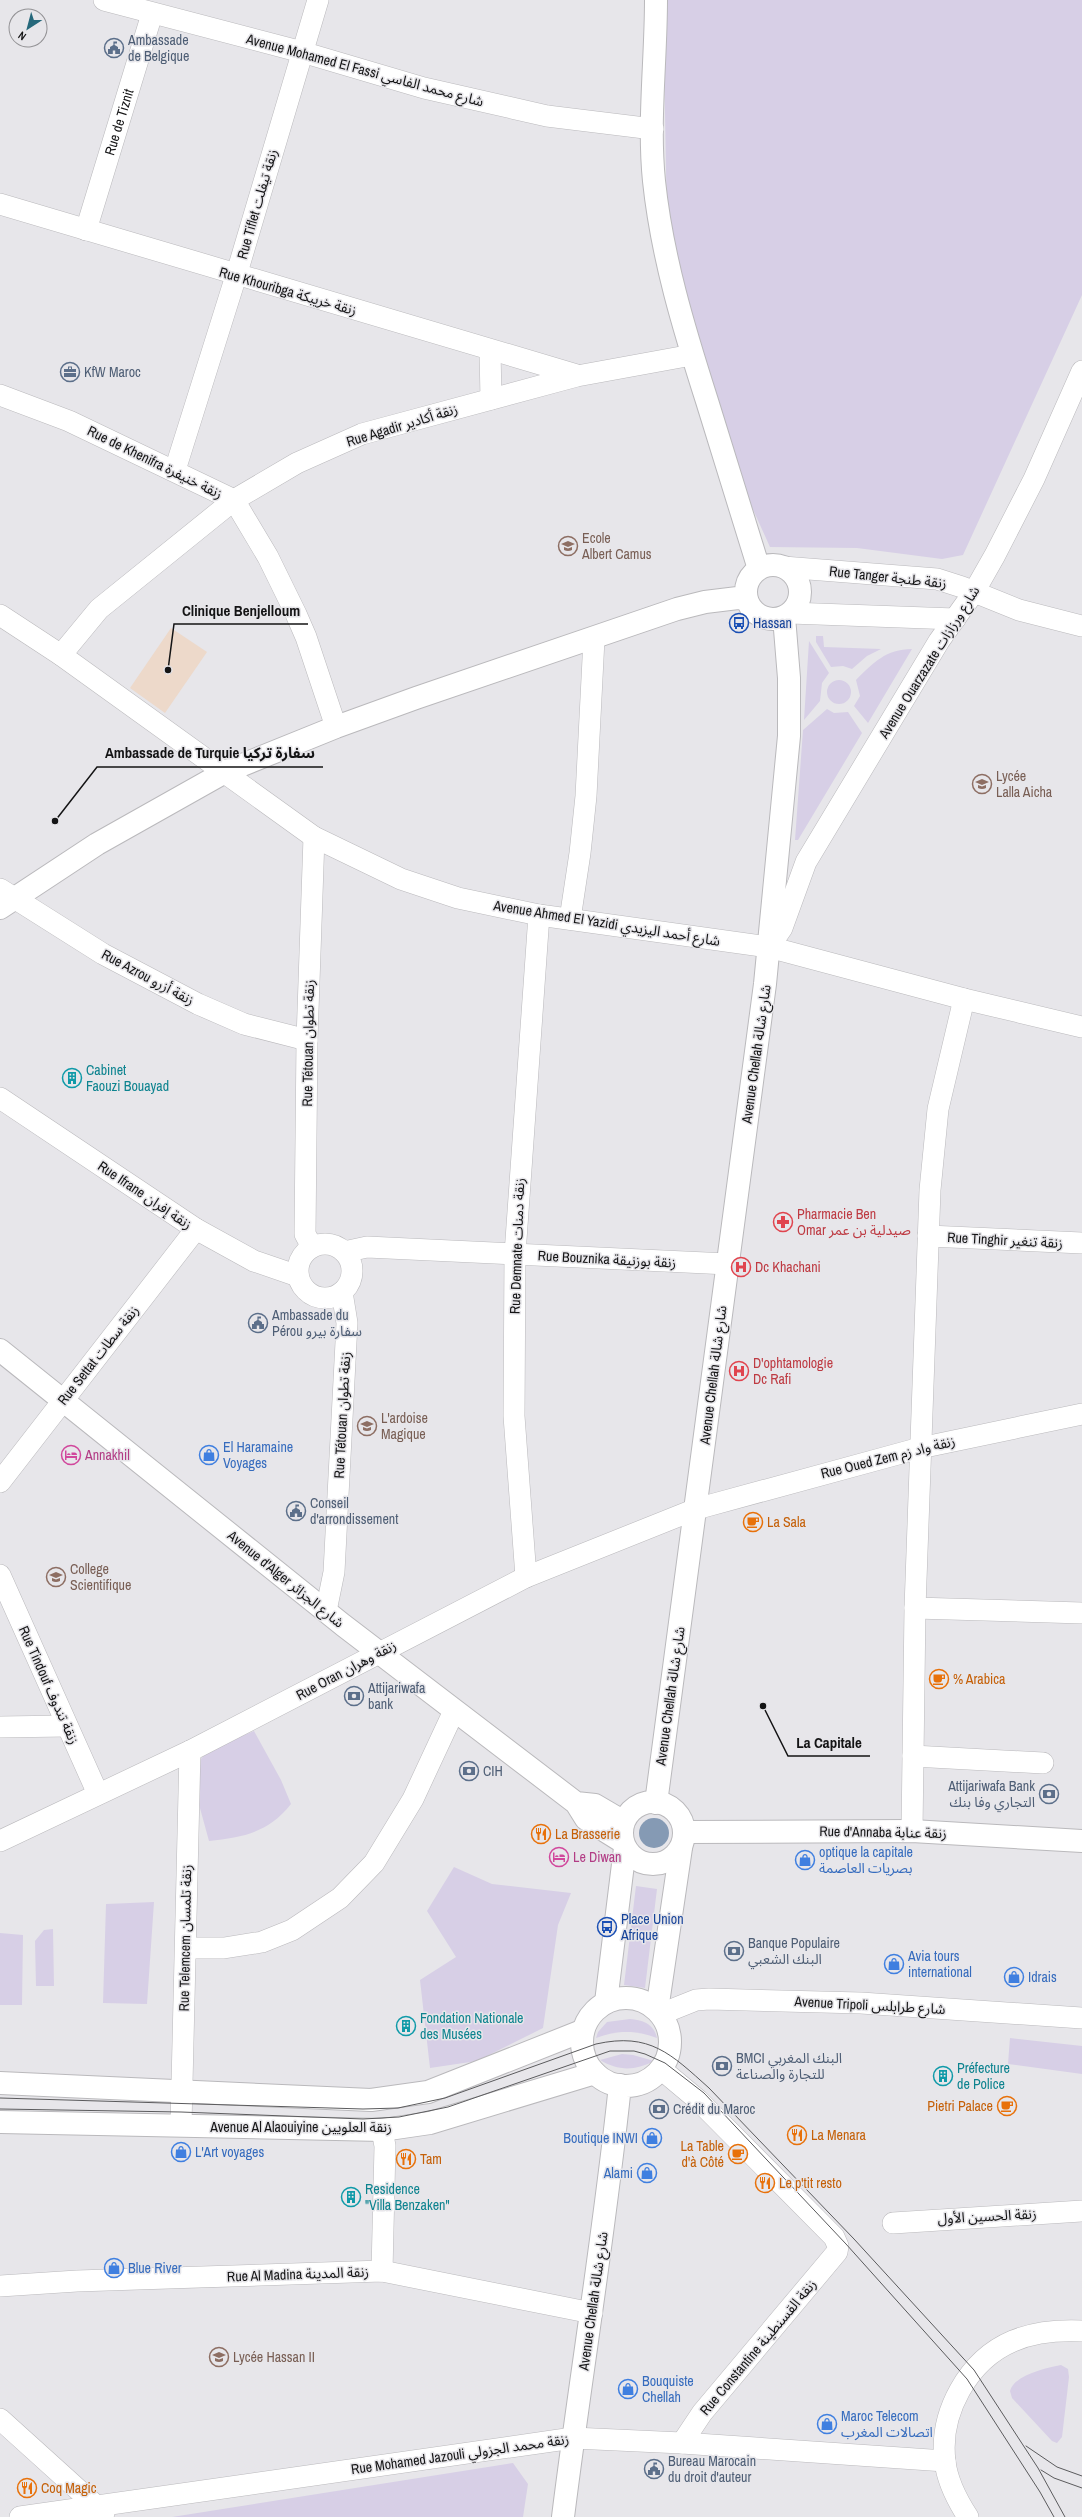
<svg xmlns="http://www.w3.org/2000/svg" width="1082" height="2517" font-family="'Archivo Narrow','Noto Sans Arabic',sans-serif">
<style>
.medical{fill:#edd9ca}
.green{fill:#d7cfe6}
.water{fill:#859ab4}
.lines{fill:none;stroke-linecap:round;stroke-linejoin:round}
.street-casing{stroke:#bab9bc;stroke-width:22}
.secondary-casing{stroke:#bab9bc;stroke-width:24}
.primary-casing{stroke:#bab9bc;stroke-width:24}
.street{stroke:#fff;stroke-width:21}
.secondary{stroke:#fff;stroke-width:22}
.primary{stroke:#fff;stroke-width:22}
.tram{stroke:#5b5b5d;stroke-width:1}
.labels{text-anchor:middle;stroke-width:3;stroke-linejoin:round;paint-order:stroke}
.service-label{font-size:14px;fill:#4e5e75;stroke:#e7e6ea;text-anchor:start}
.street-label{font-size:14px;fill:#141415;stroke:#e7e6ea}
.education-label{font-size:14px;fill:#785e54;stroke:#e7e6ea;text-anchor:start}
.transit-label{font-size:14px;fill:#164399;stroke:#e7e6ea;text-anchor:start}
.culture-label{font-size:14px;fill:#0d838f;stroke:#e7e6ea;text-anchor:start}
.health-label{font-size:14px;fill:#be3a42;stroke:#e7e6ea;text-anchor:start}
.shop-label{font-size:14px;fill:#366cbe;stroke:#e7e6ea;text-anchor:start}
.hotel-label{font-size:14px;fill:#b23c85;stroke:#e7e6ea;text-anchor:start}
.food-label{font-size:14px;fill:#c56008;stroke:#e7e6ea;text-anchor:start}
.leader{fill:none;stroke:#141415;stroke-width:1.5}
.callout-dot{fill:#141415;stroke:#e7e6ea;stroke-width:1.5}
.callout-label{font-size:15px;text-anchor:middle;font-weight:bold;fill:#141415;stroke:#e7e6ea;stroke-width:3;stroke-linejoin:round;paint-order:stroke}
</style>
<rect width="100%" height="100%" fill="#e7e6ea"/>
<path class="medical" d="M171,628L207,652L165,713L130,688Z"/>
<path class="green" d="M663,0H1082V295L963,555L942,559L857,548L770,547L746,494L685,300L667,225Z
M816,636H823L824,647L881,649L867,656L852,669L843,666L831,667L816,642Z
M809,641L829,673L822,683L820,701L804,720Z
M912,649L868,723L854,706L860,696L856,680C873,663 886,649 912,649Z
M827 692a12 12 0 1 1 24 0a12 12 0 1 1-24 0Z
M827,709L834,713L848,712L862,733L798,840H795L803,730Z
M254,1731L281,1780L291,1804C268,1833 243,1837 209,1841L192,1779L200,1760L210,1749Z
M454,1867L492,1884L571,1893L558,1925L543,2028L477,2061L430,2068L420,1980L456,1957L427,1911Z
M636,1886L657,1889L645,1988L624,1985Z
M154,1902L147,2004L103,2003L106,1904Z
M53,1929L54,1986H36L35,1941L44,1930Z
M0,1933L23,1935L22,2005H0Z
M630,2019C643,2020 654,2024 657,2038C637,2030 616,2030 596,2038L598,2032L607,2022Z
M1010,2038L1082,2046V2074L1008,2064Z
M622,2054L633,2055L654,2061C635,2071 618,2071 600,2060Z
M1061,2365L1068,2369L1069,2377L1062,2437L1057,2443L1052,2441L1012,2398L1010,2391C1014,2375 1046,2368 1061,2365Z
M513,2463L528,2484L523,2517H172Z"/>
<path class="water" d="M639 1833a15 15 0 1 1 30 0a15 15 0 1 1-30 0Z"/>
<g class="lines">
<g class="street-casing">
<g id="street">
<path d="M104,0L302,52L424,88L547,116L653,129"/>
<path d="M0,204L577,375"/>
<path id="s1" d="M86,230L152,14"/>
<path d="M490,350L491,399"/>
<path d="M0,395L69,421L234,500L268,557L296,614L306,637L336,727"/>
<path d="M175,470L236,276L318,0"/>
<path d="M783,567L937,579L962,587L1019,610L1082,626"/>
<path d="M790,613L955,619"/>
<path d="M0,615L61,655L314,837L401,879L458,898L539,915L769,947L964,999L1082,1027"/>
<path d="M61,655L99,609L234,500L297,463L362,434L577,376L692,355"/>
<path d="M0,889L103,954L198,1004L244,1024L307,1040"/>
<path d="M570,919L580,853L586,796L594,639"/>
<path d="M769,947L782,928L806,862L939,641L974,592L995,555L1034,479L1082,371"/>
<path d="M0,1098L196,1229L254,1261L298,1276"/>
<path d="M928,1236L1082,1243"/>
<circle cx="325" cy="1271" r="27"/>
<path d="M312,1247L305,1234L307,1040L314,837"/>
<path d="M344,1252L367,1247L728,1264"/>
<path d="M0,1482L196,1229"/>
<path d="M0,1575L98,1794"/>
<path d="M526,1577L514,1416L515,1254L539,915"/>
<path d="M915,1608L1082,1613"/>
<path d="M326,1611L334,1572L347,1323L342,1292"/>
<path d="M0,1727L67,1726"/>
<path d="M913,1756L1043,1763"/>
<path d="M912,1831L915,1608L930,1190L938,1109L964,999"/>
<path d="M0,1841L190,1751L526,1577L696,1509L920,1448L1082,1414"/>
<path d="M186,1948H224L262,1942L292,1930L340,1898L374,1863L413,1799L454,1711"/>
<path d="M661,2014L696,2000L709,1999L861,2003L1082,2018"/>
<path d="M661,2069L698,2100L834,2237L838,2246L837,2252L702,2413L682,2443"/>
<path d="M181,2125L190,1751"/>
<path d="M893,2223L1082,2211"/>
<path d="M382,2271L385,2146L382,2130"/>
<path d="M0,2286L77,2281L382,2271L592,2313"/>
<path d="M0,2419L104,2513"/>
<path d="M20,2517L573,2438L682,2443L945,2461"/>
<path d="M968,2517C957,2500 947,2481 945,2461C939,2413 968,2360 1013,2341C1034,2332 1059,2330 1082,2331"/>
</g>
</g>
<g class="secondary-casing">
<path id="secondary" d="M656,0C656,60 648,122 654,181C662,257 684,329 707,401C724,457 742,513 759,569
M746 592a27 27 0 1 1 54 0a27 27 0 1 1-54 0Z
M0,908L97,844L225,772L336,727L416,698L677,609L705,602L746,597
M656,1803L765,984L789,736V678L784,617
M582 2042a44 44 0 1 1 88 0a44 44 0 1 1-88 0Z
M606,2002L625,1848
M657,2010L681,1848
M563,2517C581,2373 605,2230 620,2085"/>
</g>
<g class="primary-casing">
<path id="primary" d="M0,1350L343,1625L576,1803L586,1819L623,1842
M622 1833a31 31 0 1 1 62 0a31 31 0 1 1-62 0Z
M576,1803L595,1805L624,1822
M684,1832L912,1831L1082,1841
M0,2083L371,2100L428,2092L582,2031
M0,2122L382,2130L430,2123L595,2073"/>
</g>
<use href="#street" class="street"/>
<use href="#secondary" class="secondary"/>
<use href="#primary" class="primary"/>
<path class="tram" d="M0,2098L363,2109L398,2108L445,2098L596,2044C650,2032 671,2054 709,2088L854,2239L974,2370L1038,2468L1065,2517
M0,2109L181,2112L363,2119L399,2117L448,2107L610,2051H634L645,2054L665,2063L704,2093L846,2244L967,2379L1040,2492L1054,2517
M1026,2446L1057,2467L1082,2476
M1041,2470L1054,2478L1082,2488"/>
</g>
<defs>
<g id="civic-ring" transform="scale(1)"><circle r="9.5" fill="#e7e6ea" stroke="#5c6f8a" stroke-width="1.5"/><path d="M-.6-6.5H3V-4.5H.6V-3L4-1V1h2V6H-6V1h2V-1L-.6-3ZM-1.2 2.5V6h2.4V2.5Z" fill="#5c6f8a"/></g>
<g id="office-ring" transform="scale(1)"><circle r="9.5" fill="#e7e6ea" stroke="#5c6f8a" stroke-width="1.5"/><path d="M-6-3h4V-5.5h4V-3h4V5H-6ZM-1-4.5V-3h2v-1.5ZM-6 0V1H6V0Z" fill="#5c6f8a"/></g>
<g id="school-ring" transform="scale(1)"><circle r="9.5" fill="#e7e6ea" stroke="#8d6e63" stroke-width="1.5"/><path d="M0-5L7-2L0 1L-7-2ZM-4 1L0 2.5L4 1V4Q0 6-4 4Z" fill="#8d6e63"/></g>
<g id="bus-ring" transform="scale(1)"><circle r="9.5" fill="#e7e6ea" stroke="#1a4fb4" stroke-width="1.5"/><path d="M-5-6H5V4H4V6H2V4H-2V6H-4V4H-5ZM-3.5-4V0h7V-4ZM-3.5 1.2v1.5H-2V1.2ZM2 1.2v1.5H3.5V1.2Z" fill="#1a4fb4"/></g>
<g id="university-ring" transform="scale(1)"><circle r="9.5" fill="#e7e6ea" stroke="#8d6e63" stroke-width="1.5"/><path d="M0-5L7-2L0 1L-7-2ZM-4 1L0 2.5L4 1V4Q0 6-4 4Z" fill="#8d6e63"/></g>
<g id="building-ring" transform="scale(1)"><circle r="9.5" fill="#e7e6ea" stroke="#0f9aa8" stroke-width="1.5"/><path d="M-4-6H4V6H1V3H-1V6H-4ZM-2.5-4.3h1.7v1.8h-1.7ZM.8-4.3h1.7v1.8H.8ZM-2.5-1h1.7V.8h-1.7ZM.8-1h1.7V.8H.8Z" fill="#0f9aa8"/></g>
<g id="pharmacy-ring" transform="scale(1)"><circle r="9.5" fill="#e7e6ea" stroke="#e0444e" stroke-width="1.5"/><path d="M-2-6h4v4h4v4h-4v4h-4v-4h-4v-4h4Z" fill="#e0444e"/></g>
<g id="hospital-ring" transform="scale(1)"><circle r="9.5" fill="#e7e6ea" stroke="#e0444e" stroke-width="1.5"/><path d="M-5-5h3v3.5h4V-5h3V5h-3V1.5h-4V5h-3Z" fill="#e0444e"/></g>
<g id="hotel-ring" transform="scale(1)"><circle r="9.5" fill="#e7e6ea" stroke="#d1479c" stroke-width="1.5"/><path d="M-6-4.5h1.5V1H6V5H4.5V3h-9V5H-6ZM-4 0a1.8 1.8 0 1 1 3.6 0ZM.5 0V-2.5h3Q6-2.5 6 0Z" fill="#d1479c"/></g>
<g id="shop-ring" transform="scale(1)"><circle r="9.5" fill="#e7e6ea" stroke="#3f7fe0" stroke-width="1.5"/><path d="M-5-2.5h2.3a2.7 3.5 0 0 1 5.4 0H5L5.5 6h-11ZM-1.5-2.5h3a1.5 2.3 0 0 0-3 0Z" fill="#3f7fe0"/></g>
<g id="cafe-ring" transform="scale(1)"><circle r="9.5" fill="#e7e6ea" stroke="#e8710a" stroke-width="1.5"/><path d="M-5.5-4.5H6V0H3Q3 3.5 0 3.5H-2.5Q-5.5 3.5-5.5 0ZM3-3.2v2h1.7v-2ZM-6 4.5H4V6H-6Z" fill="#e8710a"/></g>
<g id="bank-ring" transform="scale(1)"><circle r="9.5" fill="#e7e6ea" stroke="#5c6f8a" stroke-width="1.5"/><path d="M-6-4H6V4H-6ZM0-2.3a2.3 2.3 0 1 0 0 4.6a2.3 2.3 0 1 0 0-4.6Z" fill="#5c6f8a"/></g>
<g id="restaurant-ring" transform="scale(1)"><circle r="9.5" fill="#e7e6ea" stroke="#e8710a" stroke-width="1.5"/><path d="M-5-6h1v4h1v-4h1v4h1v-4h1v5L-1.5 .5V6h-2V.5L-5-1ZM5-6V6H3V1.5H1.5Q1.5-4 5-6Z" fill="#e8710a"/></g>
</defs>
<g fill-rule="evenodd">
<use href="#civic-ring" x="114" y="48"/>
<use href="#office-ring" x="70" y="372"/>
<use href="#school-ring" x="568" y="546"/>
<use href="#bus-ring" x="739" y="623"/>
<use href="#university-ring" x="982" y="784"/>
<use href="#building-ring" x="72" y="1078"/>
<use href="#pharmacy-ring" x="783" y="1222"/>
<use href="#hospital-ring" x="741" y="1267"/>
<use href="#civic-ring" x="258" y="1323"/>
<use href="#hospital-ring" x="739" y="1371"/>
<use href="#school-ring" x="367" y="1426"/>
<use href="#hotel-ring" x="71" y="1455"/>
<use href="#shop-ring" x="209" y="1455"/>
<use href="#civic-ring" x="296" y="1511"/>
<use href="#cafe-ring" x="753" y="1522"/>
<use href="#school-ring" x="56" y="1577"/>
<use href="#cafe-ring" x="939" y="1679"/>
<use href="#bank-ring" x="354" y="1696"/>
<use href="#bank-ring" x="469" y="1771"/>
<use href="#bank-ring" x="1049" y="1794"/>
<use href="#restaurant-ring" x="541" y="1834"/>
<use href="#hotel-ring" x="559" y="1857"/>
<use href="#shop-ring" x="805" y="1860"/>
<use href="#bus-ring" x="607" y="1927"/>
<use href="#bank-ring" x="734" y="1951"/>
<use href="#shop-ring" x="894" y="1964"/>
<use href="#shop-ring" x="1014" y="1977"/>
<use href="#building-ring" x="406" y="2026"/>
<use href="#bank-ring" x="722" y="2066"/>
<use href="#building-ring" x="943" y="2076"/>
<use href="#cafe-ring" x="1007" y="2106"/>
<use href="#bank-ring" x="659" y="2109"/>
<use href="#restaurant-ring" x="797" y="2135"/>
<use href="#shop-ring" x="652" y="2138"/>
<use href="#shop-ring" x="181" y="2152"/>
<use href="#cafe-ring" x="738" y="2154"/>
<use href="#restaurant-ring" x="406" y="2159"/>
<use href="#shop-ring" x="647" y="2173"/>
<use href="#restaurant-ring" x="765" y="2183"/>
<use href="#building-ring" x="351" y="2197"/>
<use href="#shop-ring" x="114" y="2268"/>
<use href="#university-ring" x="219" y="2357"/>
<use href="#shop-ring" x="628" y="2389"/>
<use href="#shop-ring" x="827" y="2424"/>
<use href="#civic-ring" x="654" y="2469"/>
<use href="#restaurant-ring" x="27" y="2488"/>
</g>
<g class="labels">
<g class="service-label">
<text x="128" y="45">Ambassade<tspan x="128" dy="16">de Belgique</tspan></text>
<text x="84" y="377">KfW Maroc</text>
<text x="272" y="1320">Ambassade du<tspan x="272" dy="16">Pérou سفارة بيرو</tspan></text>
<text x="310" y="1508">Conseil<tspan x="310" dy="16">d'arrondissement</tspan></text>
<text x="368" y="1693">Attijariwafa<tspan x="368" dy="16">bank</tspan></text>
<text x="483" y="1776">CIH</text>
<text x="1035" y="1791" text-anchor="end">Attijariwafa Bank<tspan x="1035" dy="16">التجاري وفا بنك</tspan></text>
<text x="748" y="1948">Banque Populaire<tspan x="748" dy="16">البنك الشعبي</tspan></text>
<text x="736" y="2063">BMCI البنك المغربي<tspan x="736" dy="16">للتجارة والصناعة</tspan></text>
<text x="673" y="2114">Crédit du Maroc</text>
<text x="668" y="2466">Bureau Marocain<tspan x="668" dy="16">du droit d'auteur</tspan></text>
</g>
<g class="street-label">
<text transform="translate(365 70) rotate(15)" y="5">Avenue Mohamed El Fassi شارع محمد الفاسي</text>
<text dy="5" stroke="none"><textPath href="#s1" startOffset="113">Rue de Tiznit</textPath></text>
<text transform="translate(257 204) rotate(-74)" y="5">Rue Tiflet زنقة تيفلت</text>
<text transform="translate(288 291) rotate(16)" y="5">Rue Khouribga زنقة خريبكة</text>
<text transform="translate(402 425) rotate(-17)" y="5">Rue Agadir زنقة أكادير</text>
<text transform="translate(155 462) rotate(26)" y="5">Rue de Khenifra زنقة خنيفرة</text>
<text transform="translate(888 577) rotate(6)" y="5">Rue Tanger زنقة طنجة</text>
<text transform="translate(929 662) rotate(-58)" y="5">Avenue Ouarzazate شارع ورزازات</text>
<text transform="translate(607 923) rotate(9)" y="5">Avenue Ahmed El Yazidi شارع أحمد اليزيدي</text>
<text transform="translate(148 977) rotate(28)" y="5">Rue Azrou زنقة أزرو</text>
<text transform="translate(308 1043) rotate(-89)" y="5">Rue Tétouan زنقة تطوان</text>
<text transform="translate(756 1054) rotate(-82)" y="5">Avenue Chellah شارع شالة</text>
<text transform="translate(145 1195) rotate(34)" y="5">Rue Ifrane زنقة إفران</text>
<text transform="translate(1005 1240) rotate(3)" y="5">Rue Tinghir زنقة تنغير</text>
<text transform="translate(517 1246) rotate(-88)" y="5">Rue Demnate زنقة دمنات</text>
<text transform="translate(607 1259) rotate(3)" y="5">Rue Bouznika زنقة بوزنيقة</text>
<text transform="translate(98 1355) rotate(-52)" y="5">Rue Settat زنقة سطات</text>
<text transform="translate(713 1375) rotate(-83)" y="5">Avenue Chellah شارع شالة</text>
<text transform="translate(342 1415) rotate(-87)" y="5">Rue Tétouan زنقة تطوان</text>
<text transform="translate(888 1457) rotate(-14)" y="5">Rue Oued Zem زنقة واد زم</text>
<text transform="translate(286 1579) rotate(39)" y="5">Avenue d'Alger شارع الجزائر</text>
<text transform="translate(346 1670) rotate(-28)" y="5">Rue Oran زنقة وهران</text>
<text transform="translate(49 1685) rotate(66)" y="5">Rue Tindouf زنقة تندوف</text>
<text transform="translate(670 1696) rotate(-82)" y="5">Avenue Chellah شارع شالة</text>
<text transform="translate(883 1832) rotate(1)" y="5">Rue d'Annaba زنقة عنابة</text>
<text transform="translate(185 1938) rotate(-89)" y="5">Rue Telemcem زنقة تلمسان</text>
<text transform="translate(870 2005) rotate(3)" y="5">Avenue Tripoli شارع طرابلس</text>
<text x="301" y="2132">Avenue Al Alaouiyine زنقة العلويين</text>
<text transform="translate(987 2216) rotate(-3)" y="5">زنقة الحسين الأول</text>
<text transform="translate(298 2274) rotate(-2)" y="5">Rue Al Madina زنقة المدينة</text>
<text transform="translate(593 2301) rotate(-82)" y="5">Avenue Chellah شارع شالة</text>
<text transform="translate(758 2347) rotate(-50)" y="5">Rue Constantine زنقة القسنطينة</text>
<text transform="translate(460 2454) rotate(-8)" y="5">Rue Mohamed Jazouli زنقة محمد الجزولي</text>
</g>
<g class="education-label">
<text x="582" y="543">Ecole<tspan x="582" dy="16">Albert Camus</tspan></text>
<text x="996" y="781">Lycée<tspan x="996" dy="16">Lalla Aicha</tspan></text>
<text x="381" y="1423">L'ardoise<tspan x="381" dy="16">Magique</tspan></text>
<text x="70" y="1574">College<tspan x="70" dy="16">Scientifique</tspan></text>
<text x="233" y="2362">Lycée Hassan II</text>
</g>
<g class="transit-label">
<text x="753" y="628">Hassan</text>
<text x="621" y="1924">Place Union<tspan x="621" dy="16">Afrique</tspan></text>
</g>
<g class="culture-label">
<text x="86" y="1075">Cabinet<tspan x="86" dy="16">Faouzi Bouayad</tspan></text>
<text x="420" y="2023">Fondation Nationale<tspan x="420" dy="16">des Musées</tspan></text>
<text x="957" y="2073">Préfecture<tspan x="957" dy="16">de Police</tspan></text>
<text x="365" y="2194">Residence<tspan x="365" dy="16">"Villa Benzaken"</tspan></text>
</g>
<g class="health-label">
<text x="797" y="1219">Pharmacie Ben<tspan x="797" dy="16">Omar صيدلية بن عمر</tspan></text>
<text x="755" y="1272">Dc Khachani</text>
<text x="753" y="1368">D'ophtamologie<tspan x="753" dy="16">Dc Rafi</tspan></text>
</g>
<g class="shop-label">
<text x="223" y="1452">El Haramaine<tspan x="223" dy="16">Voyages</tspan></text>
<text x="819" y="1857">optique la capitale<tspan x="819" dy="16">بصريات العاصمة</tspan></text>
<text x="908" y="1961">Avia tours<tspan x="908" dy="16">international</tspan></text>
<text x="1028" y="1982">Idrais</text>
<text x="638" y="2143" text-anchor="end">Boutique INWI</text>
<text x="195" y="2157">L'Art voyages</text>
<text x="633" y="2178" text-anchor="end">Alami</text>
<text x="128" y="2273">Blue River</text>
<text x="642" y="2386">Bouquiste<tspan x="642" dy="16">Chellah</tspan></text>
<text x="841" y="2421">Maroc Telecom<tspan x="841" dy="16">اتصالات المغرب</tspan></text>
</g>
<g class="hotel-label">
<text x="85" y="1460">Annakhil</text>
<text x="573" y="1862">Le Diwan</text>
</g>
<g class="food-label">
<text x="767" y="1527">La Sala</text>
<text x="953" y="1684">% Arabica</text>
<text x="555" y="1839">La Brasserie</text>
<text x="993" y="2111" text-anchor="end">Pietri Palace</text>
<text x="811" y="2140">La Menara</text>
<text x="724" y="2151" text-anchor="end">La Table<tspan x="724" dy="16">d'à Côté</tspan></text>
<text x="420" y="2164">Tam</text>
<text x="779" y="2188">Le p'tit resto</text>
<text x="41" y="2493">Coq Magic</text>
</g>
</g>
<path class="leader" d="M168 670L174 624H308M55 821L97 767H323M763 1706L788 1756H870"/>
<g class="callout-dot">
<circle cx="168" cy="670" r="4"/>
<circle cx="55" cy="821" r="4"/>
<circle cx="763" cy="1706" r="4"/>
</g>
<g class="callout-label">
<text x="241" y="616">Clinique Benjelloum</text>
<text x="210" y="758">Ambassade de Turquie سفارة تركيا</text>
<text x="829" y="1748">La Capitale</text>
</g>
<g transform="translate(28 28) rotate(216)"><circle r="19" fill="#e7e6ea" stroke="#939295"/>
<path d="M0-3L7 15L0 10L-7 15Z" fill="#26687b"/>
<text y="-6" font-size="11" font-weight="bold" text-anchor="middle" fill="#141415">N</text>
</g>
</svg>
